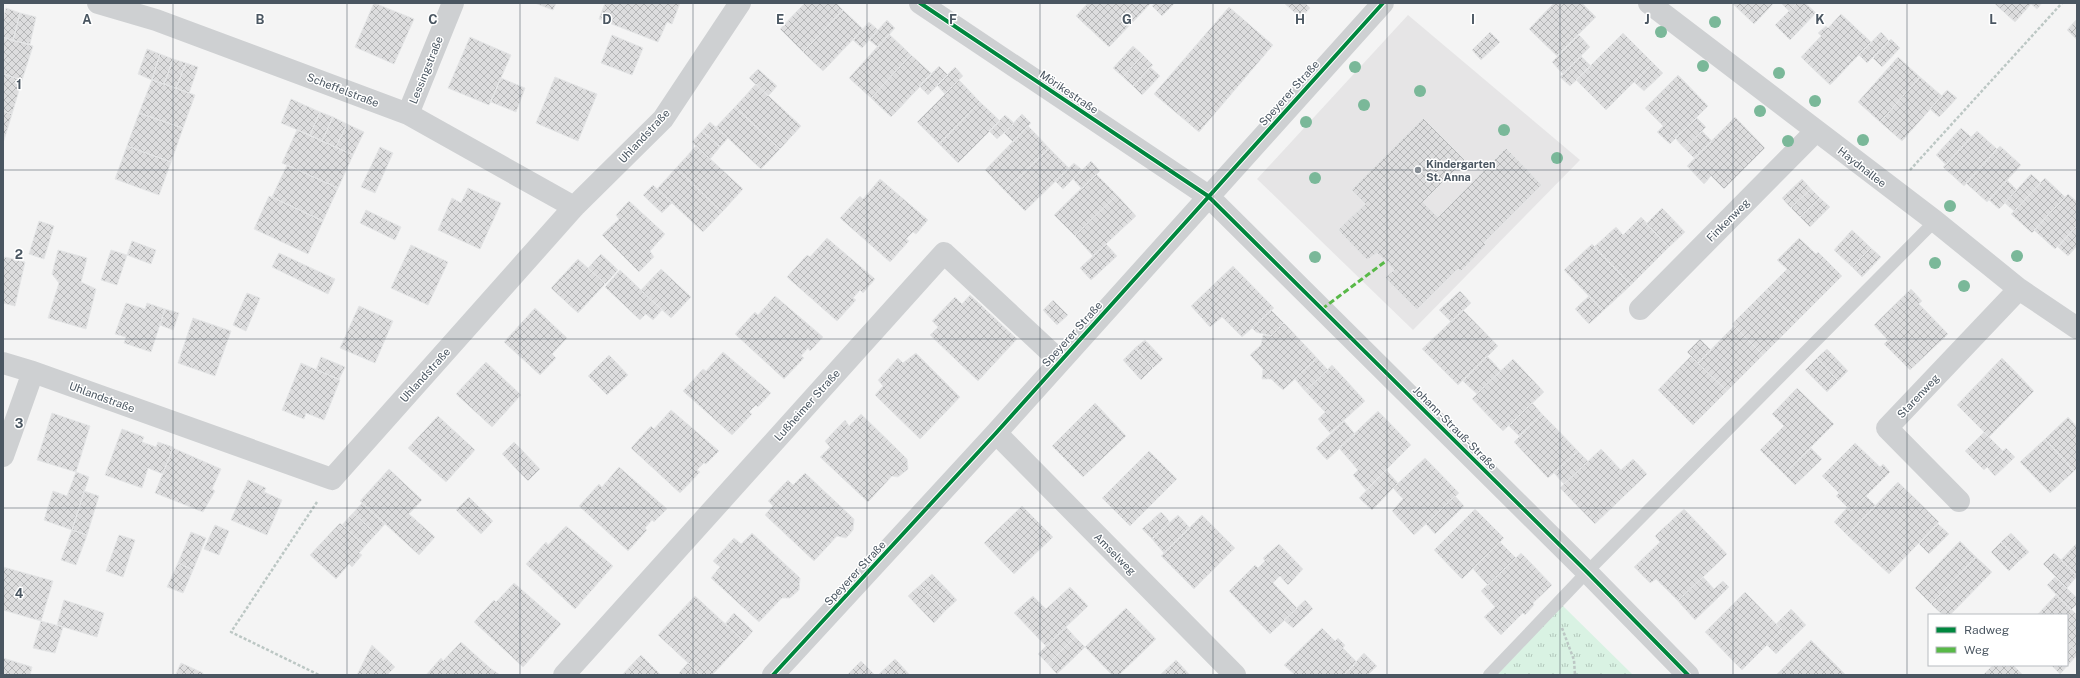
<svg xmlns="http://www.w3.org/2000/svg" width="2080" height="678" font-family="'Public Sans',sans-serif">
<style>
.education{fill:#e6e5e6}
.grass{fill:url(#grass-tufts)}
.building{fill:url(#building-cross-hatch);stroke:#e5e6e7}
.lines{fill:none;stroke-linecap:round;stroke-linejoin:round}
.path{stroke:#bcc7c4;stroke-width:2.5;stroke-dasharray:3 2;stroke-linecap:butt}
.service{stroke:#ced0d2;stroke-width:12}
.minor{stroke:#ced0d2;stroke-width:22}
.quiet{stroke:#58b947;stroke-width:3;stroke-dasharray:6 3;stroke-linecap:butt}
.cycleway-casing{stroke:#fff;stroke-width:6}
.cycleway{stroke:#00873e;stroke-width:4}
.tree{fill:#7ab899}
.grid{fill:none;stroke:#4a5661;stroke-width:1;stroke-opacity:0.55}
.poi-dot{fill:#868d94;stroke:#fff;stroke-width:1.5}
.labels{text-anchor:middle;stroke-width:3;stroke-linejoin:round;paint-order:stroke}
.street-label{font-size:11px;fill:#4a5661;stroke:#fff}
.poi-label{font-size:11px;font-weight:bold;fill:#4a5661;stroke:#fff;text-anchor:start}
.grid-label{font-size:13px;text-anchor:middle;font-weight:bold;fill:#4a5661;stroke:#fff;stroke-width:3;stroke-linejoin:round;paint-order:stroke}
</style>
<defs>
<pattern id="grass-tufts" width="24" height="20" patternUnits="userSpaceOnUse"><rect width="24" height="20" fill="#d9f2e3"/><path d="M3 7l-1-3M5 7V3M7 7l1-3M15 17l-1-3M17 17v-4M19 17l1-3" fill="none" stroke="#b2c7bb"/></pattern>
<pattern id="building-cross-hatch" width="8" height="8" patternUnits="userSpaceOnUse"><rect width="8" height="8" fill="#ddddde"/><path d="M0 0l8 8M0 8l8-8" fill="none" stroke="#b5b6b7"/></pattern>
</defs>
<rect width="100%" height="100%" fill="#f4f4f4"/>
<path class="education" d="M1408,15L1580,160L1413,330L1257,179Z"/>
<path class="grass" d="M1562,605L1633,675H1497Z"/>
<path class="building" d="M374,3L414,19L394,64L355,47Z
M535,3H556L553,10Z
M605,3H680L672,24L667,22L658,42L599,19Z
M805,3H836L843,10L803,52L780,29Z
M1088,3H1151L1109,47L1076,16Z
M1155,3H1175L1162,16L1152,6Z
M1284,3H1305L1310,8L1301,18Z
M1554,3H1582L1596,17L1557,56L1529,29Z
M1732,3H1774L1754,24Z
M1781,3H1797L1789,11Z
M1797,3H1805L1816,13L1790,40L1775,25Z
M1994,3H2042L2037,9L2031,4L2015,22Z
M1229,7L1273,45L1199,132L1154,94Z
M6,8L20,13L13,41L3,37V19Z
M843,10L863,29L823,71L803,52Z
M20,13L36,17L30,44L13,41Z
M1841,14L1871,42L1830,85L1801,57L1821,36L1818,33L1826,26L1828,28Z
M2077,19V40L2067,30Z
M887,20L895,28L878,47L869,40Z
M869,22L878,30L862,48L853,40Z
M1490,32L1500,42L1481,60L1472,50Z
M1881,32L1889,41L1867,63L1859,55Z
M1623,33L1653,63L1606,110L1576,80Z
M889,34L911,55L871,98L849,78Z
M612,35L643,48L632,75L601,63Z
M1579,35L1590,47L1563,74L1552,62Z
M3,37L33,46L22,80L3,74Z
M470,37L511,55L489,105L448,88Z
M1891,39L1900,48L1882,67L1873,58Z
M1133,46L1143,55L1123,77L1113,68Z
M147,49L160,54L152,80L138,74Z
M160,54L173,59L164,84L152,80Z
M911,55L932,74L891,117L871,98Z
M1143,55L1153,65L1133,86L1123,77Z
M1581,56L1591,66L1570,86L1560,77Z
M1898,57L1920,77L1880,122L1858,102Z
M173,59L186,63L176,88L164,84Z
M186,63L198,67L189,93L176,88Z
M1653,63L1663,73L1644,91L1634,82Z
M939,66L948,75L928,95L919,86Z
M955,67L963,76L945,94L937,85Z
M1150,67L1160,76L1142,95L1133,86Z
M758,69L777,86L768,96L749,78Z
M3,74L22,80L12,114L3,111Z
M1678,75L1708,106L1670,144L1657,132L1663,126L1645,108Z
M555,77L597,94L578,141L536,123Z
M1920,77L1942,96L1902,141L1880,122Z
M501,78L525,88L516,112L491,102Z
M152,80L195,95L183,128L139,113Z
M959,80L980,102L939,144L917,122Z
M756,84L801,126L780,149L735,107Z
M1947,90L1957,98L1939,117L1930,109Z
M291,99L320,112L310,135L281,123Z
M980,102L1000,121L958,163L939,144Z
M735,107L780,149L761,169L716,127Z
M3,111L12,114L3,143Z
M320,112L333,117L322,141L310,135Z
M139,113L183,128L171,162L127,146Z
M1022,114L1031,123L1013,142L1004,133Z
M1005,115L1014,123L997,139L989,131Z
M333,117L347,124L336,147L322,141Z
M1735,117L1765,148L1724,189L1711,176L1704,184L1687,166Z
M1423,118L1465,160L1423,202L1438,217L1506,148L1542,185L1484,243L1486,245L1461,271L1458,269L1417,310L1385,278L1394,270L1386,261L1377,253L1367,260L1338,230L1365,204L1351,190Z
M1697,118L1706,127L1684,148L1675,138Z
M710,122L728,138L720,147L702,131Z
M347,124L364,132L353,155L336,147Z
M1028,126L1049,148L1005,191L985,170Z
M1961,128L1971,137L1946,165L1936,155Z
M297,130L353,155L338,188L282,163Z
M702,131L720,147L710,159L692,142Z
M1702,131L1712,141L1694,158L1684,148Z
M1977,131L1997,149L1964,186L1943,167Z
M127,146L171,162L159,195L115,179Z
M696,146L743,189L722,212L676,168Z
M2000,146L2021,165L1987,202L1966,183Z
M380,147L393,153L375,193L361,187Z
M1049,148L1069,168L1025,211L1005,191Z
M1091,161L1100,171L1082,189L1073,179Z
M1074,163L1082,170L1063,189L1055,181Z
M287,165L338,188L323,221L272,197Z
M676,168L722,212L703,232L657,189Z
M1096,174L1117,195L1075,236L1054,215Z
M2031,174L2041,183L2014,211L2005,203Z
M2045,178L2065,197L2032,233L2011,214Z
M880,179L928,220L916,234L913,232L906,239L909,241L890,262L840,218L860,196L863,199Z
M1802,179L1811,189L1791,208L1782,198Z
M2007,180L2017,190L1999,209L1989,200Z
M653,185L672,203L662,213L643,195Z
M468,188L501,203L480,249L438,230L452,198L461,203Z
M1811,189L1820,198L1800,217L1791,208Z
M2068,194L2077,202V226L2055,249L2034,230Z
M1117,195L1136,216L1093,256L1075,236Z
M269,196L323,221L308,254L254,229Z
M1820,198L1830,207L1810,227L1800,217Z
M629,201L665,234L650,251L654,257L639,272L602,235L619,219L616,215Z
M1662,208L1685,232L1669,247L1646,224Z
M366,210L401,227L395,240L360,223Z
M1641,217L1669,247L1631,285L1594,247L1616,227L1623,235Z
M39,221L54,226L44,259L29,254Z
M2077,226V246L2068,256L2058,247Z
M1852,230L1871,248L1852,267L1834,250Z
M827,238L875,279L863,293L860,290L853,298L856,300L837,321L787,277L807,255L810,257Z
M1799,238L1816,254L1818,252L1842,276L1797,321L1766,290L1787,269L1777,260Z
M132,241L156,250L151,264L127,255Z
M1106,244L1117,256L1091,280L1080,268Z
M1592,244L1631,285L1603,311L1564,270Z
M411,245L448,262L428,305L391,288Z
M1871,248L1881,257L1862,277L1852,267Z
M58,250L87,258L81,282L96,289L86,329L48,318L59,283L52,274Z
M111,250L127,255L117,285L101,280Z
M279,253L335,279L328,294L272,267Z
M601,254L618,270L605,284L588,268Z
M5,257L25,262L15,306L3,303V260Z
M578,259L605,284L578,313L551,288Z
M1233,266L1274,308L1242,337L1222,317L1210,327L1191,306Z
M661,269L691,297L671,318L641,290Z
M620,270L662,310L653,320L646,314L640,320L605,287Z
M1911,289L1922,301L1919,304L1948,334L1910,370L1884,344L1888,340L1874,325Z
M1766,290L1797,321L1763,355L1732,324Z
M1460,291L1471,303L1451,322L1439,310Z
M247,293L260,298L246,331L233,325Z
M970,295L1017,339L978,381L930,335L938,327L932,321L955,297L962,304Z
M775,296L823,337L810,351L808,348L801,356L804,358L784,379L735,334L755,312L758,315Z
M1589,296L1603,311L1589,324L1575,309Z
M1053,300L1068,315L1057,325L1043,310Z
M126,303L145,309L147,303L165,309L151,352L124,343L126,337L115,334Z
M359,306L393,321L375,363L340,348Z
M535,308L567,338L552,354L556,358L540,375L504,342Z
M165,309L179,313L173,330L160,325Z
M1271,310L1284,323L1271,336L1256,332L1252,328Z
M1463,310L1498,346L1458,385L1422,349Z
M193,318L231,331L215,376L178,363Z
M1284,323L1317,358L1283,390L1271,379H1262L1263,369L1250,355L1261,345L1263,335L1271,336Z
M1734,326L1763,355L1727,391L1698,363Z
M1700,339L1711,350L1698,363L1687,352Z
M1145,340L1163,359L1153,368L1135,348Z
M1135,348L1153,368L1141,380L1123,360Z
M1827,349L1848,371L1838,381L1817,358Z
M723,352L771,393L758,407L756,405L749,412L752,414L732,435L683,391L703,369L706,371Z
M916,353L960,397L920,439L875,395L883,386L878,380L898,358L903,363Z
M609,355L628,375L607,395L588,376Z
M1487,356L1501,371L1477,394L1463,381Z
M1691,356L1727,391L1693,425L1658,390Z
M321,357L345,367L339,379L316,370Z
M1317,358L1328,370L1305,391L1295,379Z
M1817,358L1838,381L1827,392L1805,370Z
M2002,358L2034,391L1989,437L1957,405Z
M1513,359L1544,392L1503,431L1472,399Z
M486,362L521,395L492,427L456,394Z
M301,363L340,380L324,420L306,413L304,419L282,410Z
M1332,365L1365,401L1330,433L1318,419L1325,412L1305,391Z
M1797,388L1834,424L1784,474L1760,450L1784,426L1772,414Z
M1095,403L1126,436L1083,477L1052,446Z
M1532,403L1542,414L1519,436L1509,426Z
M671,410L719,451L706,464L704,463L697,470L700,472L680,493L631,448L651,426L654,429Z
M1378,411L1411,445L1366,490L1353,475L1358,470L1339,448Z
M52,413L90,426L76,472L37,460Z
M861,414L907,459L908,469L898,477L892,476L868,502L820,457L830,447L825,441L845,420L849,426Z
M1542,414L1578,451L1548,478L1514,442Z
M438,416L475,450L446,482L408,448Z
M2068,417L2077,427V468L2074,471L2045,439Z
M1344,421L1355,434L1327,460L1316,448Z
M122,429L144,437L142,442L156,447L158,442L173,447L163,474L148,468L142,488L105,475Z
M1984,432L2003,451L1984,470L1965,451Z
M2045,439L2074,471L2050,493L2020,462Z
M514,442L540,469L528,481L502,454Z
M1855,443L1880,467L1883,464L1890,472L1851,511L1836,496L1839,493L1822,476Z
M173,448L221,469L212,489L215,491L203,512L155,493Z
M1811,448L1822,459L1795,485L1784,474Z
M2006,448L2015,457L1995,476L1987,467Z
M1601,449L1621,470L1633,459L1647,474L1595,524L1560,488Z
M1149,451L1177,479L1130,526L1102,498Z
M1578,451L1588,461L1564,484L1554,473Z
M1425,458L1459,493L1414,535L1392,511L1403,499L1393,488Z
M619,467L667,509L654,522L652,520L645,528L647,530L628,551L579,506L599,484L602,487Z
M389,469L422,500L409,514L435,537L419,555L360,501Z
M1386,470L1398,483L1372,510L1359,498Z
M76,472L89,477L72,530L44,520L53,491L67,496Z
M805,473L854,519L853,530L846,538L837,536L814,561L765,515L773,506L768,501L788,480L793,485Z
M248,480L266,488L264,492L282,500L267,535L231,520Z
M1898,482L1939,522L1889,574L1847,535Z
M84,491L99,496L87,535L72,530Z
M1455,496L1464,506L1435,534L1426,524Z
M1866,496L1876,506L1847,535L1834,522L1847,508L1851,511Z
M469,497L493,521L481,534L456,510Z
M362,503L385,524L376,534L353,513Z
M1022,506L1053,537L1014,574L984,543Z
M1475,509L1504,538L1462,579L1434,550Z
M1684,509L1727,554L1678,601L1656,579L1650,583L1634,567L1660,542L1655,536Z
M1161,512L1170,522L1152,539L1142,529Z
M353,513L376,534L365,546L342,525Z
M1178,515L1190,528L1164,553L1152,539Z
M1202,515L1235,548L1194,589L1161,556Z
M340,523L365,546L359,553L362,555L352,567L349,564L336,579L310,555Z
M1938,524L1949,534L1929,554L1919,544Z
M215,525L229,531L219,555L204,549Z
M566,526L613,566L575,609L526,564L546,542L548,545Z
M72,530L87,535L76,565L61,560Z
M191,532L206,538L193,570L178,563Z
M752,533L800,578L799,590L790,598H782L759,622L711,578L720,567L713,561L734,538L741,544Z
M2011,533L2029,552L2019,561L2001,542Z
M119,535L135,540L123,577L106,571Z
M1960,541L1976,557L1931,604L1915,588Z
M1500,542L1516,558L1488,585L1473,569Z
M2001,542L2019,561L2009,571L1991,552Z
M2077,543V576L2061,560Z
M1279,544L1303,569L1288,585L1280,576L1273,583L1297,608L1270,634L1229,591L1255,565L1258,568L1265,561L1263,558Z
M1521,553L1552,585L1533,603L1534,605L1525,615L1523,613L1501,635L1484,617L1495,607L1481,591Z
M2054,553L2077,576L2067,588L2043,564Z
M1976,557L1992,572L1950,615H1943L1931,604Z
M178,563L193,570L183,593L167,587Z
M3,567L53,581L41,621L3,610Z
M932,574L957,600L945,611L920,585Z
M1703,577L1714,589L1723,581L1729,587L1695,620L1678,601Z
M2055,577L2077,598V604L2071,610L2047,585Z
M514,583L561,624L523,667L474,622L494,600L496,602Z
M920,585L945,611L934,623L908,596Z
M1070,587L1088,606L1046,646L1014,613L1033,596L1046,609Z
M1745,592L1782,630L1742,670L1705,632Z
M2056,595L2077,615V652L2067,643V615L2038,614Z
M695,596L744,641L712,675H701L658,635Z
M64,600L104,613L97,637L57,625Z
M1305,600L1313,609L1293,628L1284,620Z
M1126,608L1156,639L1119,675H1112L1085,647Z
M1791,609L1806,625L1776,654L1767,645L1782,630L1776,624Z
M734,613L753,631L744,641L725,624Z
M41,621L63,627L55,653L33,648Z
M1066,627L1075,637L1048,664L1038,654Z
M1322,628L1335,641L1338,638L1345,645L1343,648L1357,662L1344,675H1295L1284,665Z
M1075,637L1085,647L1057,674L1048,664Z
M1811,640L1846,675H1776Z
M461,642L490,668L500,675H426L441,658L443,661Z
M2067,643L2077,652V655L2060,674L2051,665H2067Z
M372,645L395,667L387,675H357Z
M1364,653L1377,666L1368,675H1344Z
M641,655L661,675H622Z
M3,658L32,667L30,675H3Z
M895,659L910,675H878Z
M1176,660L1190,675H1160Z
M861,661L875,675H847Z
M181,663L203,673V675L176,674Z
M688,663L701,675H681L679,673Z
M1993,665H2013L2023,675H1983Z"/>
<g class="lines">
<path class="path" d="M1910,170L2062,3
M317,502L231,632L319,675
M1562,628L1574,660L1575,675"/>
<path class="service" d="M1489,675L1587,572L1935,221"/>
<path class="minor" d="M98,3L156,20L408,114L574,207
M920,3L1208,196L1587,572L1688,675
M1649,3L1935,221L2019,289L2077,328
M408,114L453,3
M1640,309L1816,131
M3,363L33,372L332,479L574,207L663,119L740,3
M996,433L1235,675
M3,456L33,372
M1959,501L1887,428L2019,289
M564,675L944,253L1060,361
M773,675L996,433L1383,3"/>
<path class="quiet" d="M1322,309L1386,261"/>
<g class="cycleway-casing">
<path id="cycleway" d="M920,3L1208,196L1587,572L1688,675
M773,675L996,433L1383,3"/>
</g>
<use href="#cycleway" class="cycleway"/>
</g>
<g class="tree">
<circle cx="1715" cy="22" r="6"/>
<circle cx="1661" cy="32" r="6"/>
<circle cx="1703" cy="66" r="6"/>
<circle cx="1355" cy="67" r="6"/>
<circle cx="1779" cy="73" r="6"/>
<circle cx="1420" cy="91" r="6"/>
<circle cx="1815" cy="101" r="6"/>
<circle cx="1364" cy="105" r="6"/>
<circle cx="1760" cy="111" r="6"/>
<circle cx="1306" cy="122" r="6"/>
<circle cx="1504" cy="130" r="6"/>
<circle cx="1863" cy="140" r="6"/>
<circle cx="1788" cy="141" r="6"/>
<circle cx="1557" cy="158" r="6"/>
<circle cx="1315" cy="178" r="6"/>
<circle cx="1950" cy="206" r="6"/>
<circle cx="2017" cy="256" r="6"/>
<circle cx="1315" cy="257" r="6"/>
<circle cx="1935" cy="263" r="6"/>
<circle cx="1964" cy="286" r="6"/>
</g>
<path class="grid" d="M173,3V675M347,3V675M520,3V675M693,3V675M867,3V675M1040,3V675M1213,3V675M1387,3V675M1560,3V675M1733,3V675M1907,3V675M3,170H2077M3,339H2077M3,508H2077"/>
<circle class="poi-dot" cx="1418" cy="170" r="4"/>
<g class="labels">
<g class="street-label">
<text transform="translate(426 70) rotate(-68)" y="4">Lessingstraße</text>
<text transform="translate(343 90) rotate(21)" y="4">Scheffelstraße</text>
<text transform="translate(1069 92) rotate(34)" y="4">Mörikestraße</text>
<text transform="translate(1289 93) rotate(-48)" y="4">Speyerer Straße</text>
<text transform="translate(644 136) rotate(-47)" y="4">Uhlandstraße</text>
<text transform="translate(1862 167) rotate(38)" y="4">Haydnallee</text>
<text transform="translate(1728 220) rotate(-45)" y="4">Finkenweg</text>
<text transform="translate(1072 334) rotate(-48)" y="4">Speyerer Straße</text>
<text transform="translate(425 375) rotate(-48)" y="4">Uhlandstraße</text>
<text transform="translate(1918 396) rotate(-47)" y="4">Starenweg</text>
<text transform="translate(102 397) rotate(20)" y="4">Uhlandstraße</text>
<text transform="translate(807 405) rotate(-48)" y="4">Lußheimer Straße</text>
<text transform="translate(1455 428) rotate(45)" y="4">Johann-Strauß-Straße</text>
<text transform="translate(1115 554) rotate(45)" y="4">Amselweg</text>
<text transform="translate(855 573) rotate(-47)" y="4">Speyerer Straße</text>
</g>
<g class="poi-label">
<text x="1426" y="168">Kindergarten<tspan x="1426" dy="13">St. Anna</tspan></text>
</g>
</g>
<g class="grid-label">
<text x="87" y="24">A</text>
<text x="260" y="24">B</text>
<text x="433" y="24">C</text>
<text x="607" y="24">D</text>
<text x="780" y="24">E</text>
<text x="953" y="24">F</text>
<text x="1127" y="24">G</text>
<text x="1300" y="24">H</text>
<text x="1473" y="24">I</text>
<text x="1647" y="24">J</text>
<text x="1820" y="24">K</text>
<text x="1993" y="24">L</text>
<text x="19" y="89">1</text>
<text x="19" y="259">2</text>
<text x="19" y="428">3</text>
<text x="19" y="598">4</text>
</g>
<rect width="2080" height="678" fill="none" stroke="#4a5661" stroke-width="8"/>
<rect x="1928" y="614" width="140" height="52" fill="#ffffff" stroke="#b7bbc0"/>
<rect x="1936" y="627" width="20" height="6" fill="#00873e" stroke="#b7bbc0"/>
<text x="1964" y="634" font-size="12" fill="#4a5661">Radweg</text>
<rect x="1936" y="647" width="20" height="6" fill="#58b947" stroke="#b7bbc0"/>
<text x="1964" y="654" font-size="12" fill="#4a5661">Weg</text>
</svg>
